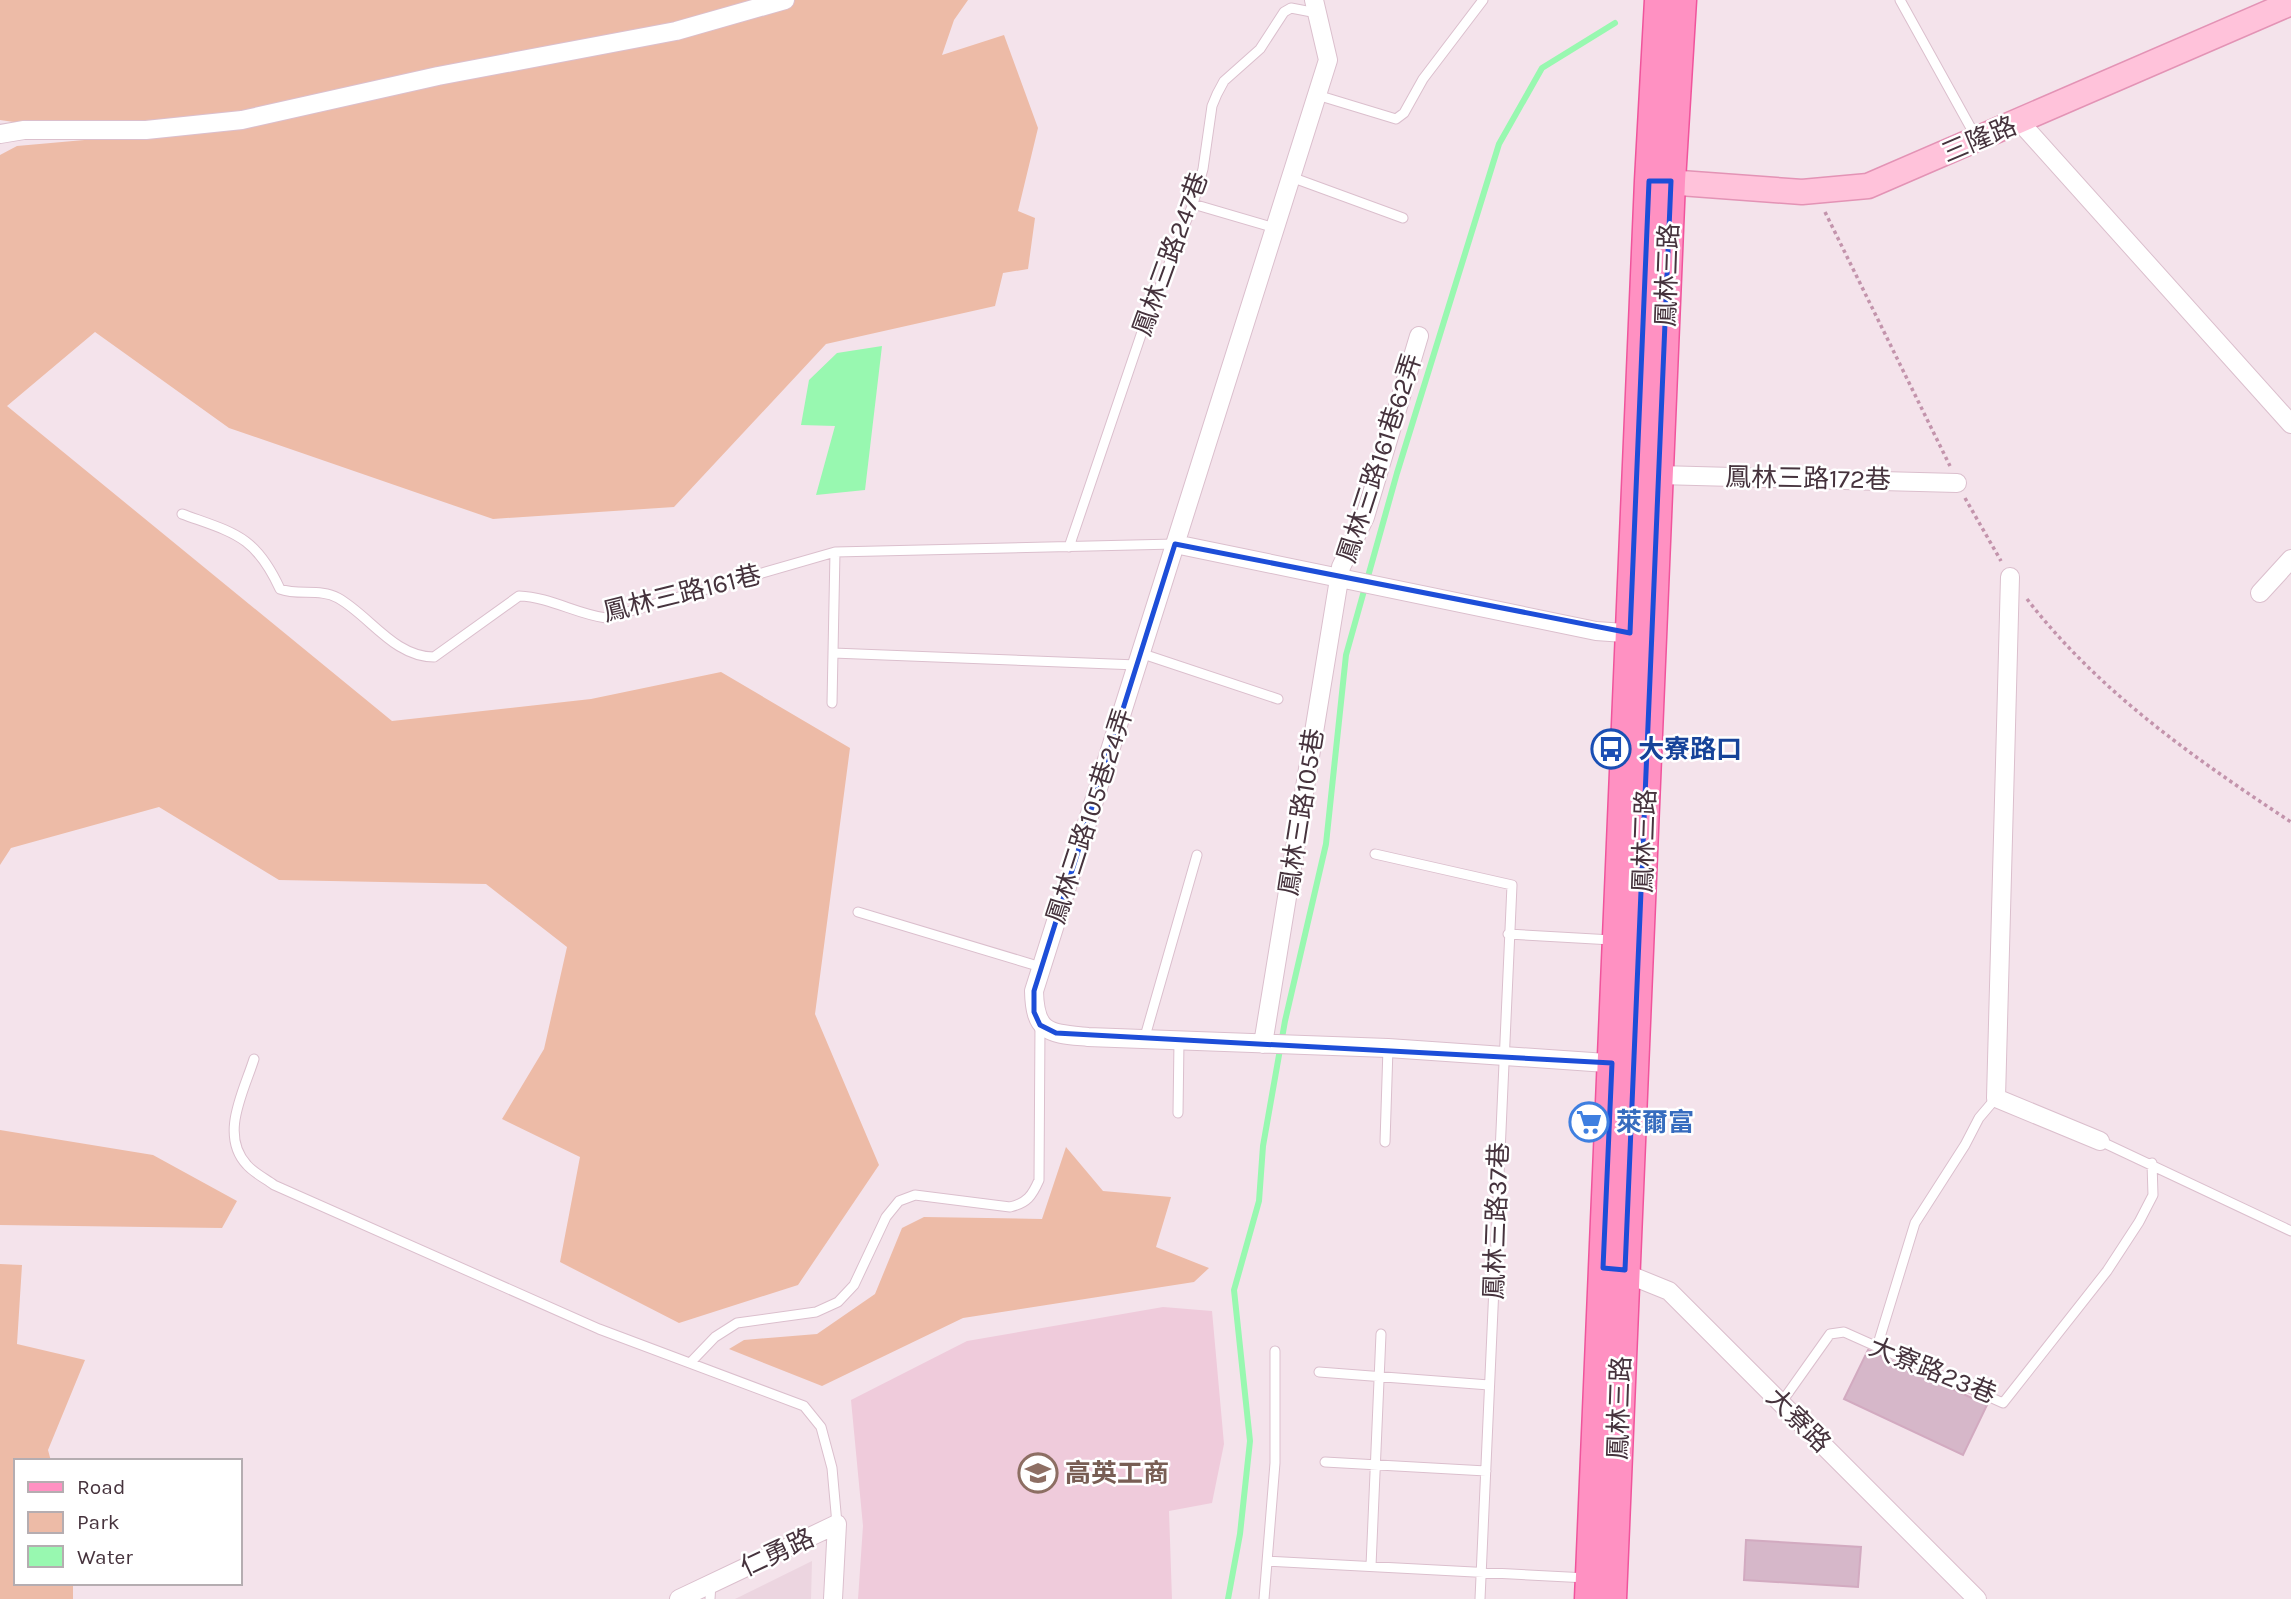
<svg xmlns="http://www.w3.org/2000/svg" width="2291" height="1599" font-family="Karla,'Noto Sans TC',sans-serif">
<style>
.residential{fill:#ecd5e0}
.education{fill:#efcbdb}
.green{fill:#edbba7}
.water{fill:#98f8b0}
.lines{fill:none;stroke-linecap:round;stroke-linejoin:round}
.stream{stroke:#98f8b0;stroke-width:6}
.building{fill:#d6b7c9;stroke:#d2aac0;stroke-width:2}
.lane-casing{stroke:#dbbfcd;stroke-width:11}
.street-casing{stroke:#dbbfcd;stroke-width:20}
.secondary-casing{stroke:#e393b5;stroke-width:27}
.primary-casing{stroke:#f0549c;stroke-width:31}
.path{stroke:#c394ac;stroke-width:3.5;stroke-dasharray:3.5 3.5;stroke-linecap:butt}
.lane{stroke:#fff;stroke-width:9}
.street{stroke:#fff;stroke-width:18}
.secondary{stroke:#ffc2da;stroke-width:24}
.primary{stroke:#ff91c2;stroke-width:28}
.marked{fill:none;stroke:#1d4ed8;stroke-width:5;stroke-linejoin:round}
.labels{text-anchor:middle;stroke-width:5;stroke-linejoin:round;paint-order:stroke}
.street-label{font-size:26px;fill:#46333d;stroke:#fff}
.transit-label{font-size:26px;font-weight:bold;fill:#164399;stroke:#fff;text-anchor:start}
.shop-label{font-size:26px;font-weight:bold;fill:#366cbe;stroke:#fff;text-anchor:start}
.education-label{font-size:26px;font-weight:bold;fill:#785e54;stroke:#fff;text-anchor:start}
</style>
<rect width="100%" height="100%" fill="#f4e3eb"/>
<path class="residential" d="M812,1561L811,1599H735Z"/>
<path class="education" d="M1163,1307L1212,1311L1224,1444L1212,1503L1169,1511L1172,1599H858L863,1526L851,1400L967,1341Z"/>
<path class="green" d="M0,0H968L954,20L942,55L1004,35L1038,128L1018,211L1035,218L1028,269L1003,273L995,306L826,344L674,507L493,519L229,428L95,332L7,406L392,721L591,699L721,672L850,748L815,1014L879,1165L798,1285L679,1323L560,1262L580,1157L502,1119L544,1049L567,947L486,884L279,880L159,807L11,848L0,865V155L17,146L118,137L0,120Z
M0,1130L153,1155L237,1201L222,1228L0,1225Z
M1066,1147L1103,1191L1171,1197L1156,1247L1209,1268L1194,1282L963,1318L822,1386L729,1349L744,1340L817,1334L875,1294L902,1228L924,1217L1042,1219Z
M0,1264L22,1265L17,1344L85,1360L48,1450L51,1461H16V1583H73V1599H0Z"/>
<path class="water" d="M882,346L865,490L816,495L835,426L801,425L809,380L837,353Z"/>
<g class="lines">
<path class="stream" d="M1228,1599L1240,1534L1250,1441L1234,1290L1259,1201L1263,1146L1285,1021L1326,844L1346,655L1397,473L1499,144L1542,68L1615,23"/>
</g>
<path class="building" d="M1868,1350L1987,1405L1963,1455L1844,1399Z
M1746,1540L1861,1547L1858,1587L1744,1580Z"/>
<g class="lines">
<g class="lane-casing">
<path id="lane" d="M1900,0L1977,139
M1317,95L1396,119L1404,113L1423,79L1483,0
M1291,177L1403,218
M1193,204L1275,228
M182,514C234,533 255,535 280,589C298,596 320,588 338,598C370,616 394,657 434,657L519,596C550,597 576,614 606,618L835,552L1175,544
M1069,547L1144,326L1193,204L1203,169L1212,106L1217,94L1224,81L1260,49L1284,12L1291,8L1317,13
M833,653L1137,665
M1140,653L1278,699
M832,703L835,552
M1375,854L1512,885L1480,1599
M858,912L1041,967
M1508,934L1612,940
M1144,1040L1197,855
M254,1059C244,1091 219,1135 247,1165C254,1173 266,1179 274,1185L599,1329L804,1406L821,1427L832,1468L837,1524
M1178,1113L1179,1041
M2100,1141L2291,1231
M1385,1142L1388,1048
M1877,1347L1915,1223L1965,1145L1979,1118L1996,1098
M691,1362L715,1337L737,1323L816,1312L838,1302L854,1285L886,1217L899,1201L915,1195L1010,1207C1027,1203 1032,1196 1039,1180L1040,1025
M1319,1372L1489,1385
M1781,1403L1830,1334L1844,1332L2003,1403L2107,1271L2139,1222L2153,1195L2152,1163
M1325,1462L1486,1471
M1267,1561L1587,1578
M1371,1566L1381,1334
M710,1599L711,1584
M1264,1599L1275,1463V1351"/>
</g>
<g class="street-casing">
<path id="street" d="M1314,0L1328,60L1034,991C1035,1034 1049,1033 1088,1037L1388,1048L1621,1064
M2020,122L2291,424
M0,134L24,130H146L242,120L438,76L676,31L785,0
M1659,475L1957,483
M1175,544L1596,631L1639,634
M2010,577L1996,1098L2100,1141
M2260,593L2291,559
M1263,1044L1341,567L1365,517L1419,336
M1617,1270L1669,1291L1977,1599
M679,1599L837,1524L833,1599"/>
</g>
<g class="secondary-casing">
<path id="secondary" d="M1653,181L1802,192L1868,186L2291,3"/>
</g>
<g class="primary-casing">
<path id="primary" d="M1589,1599L1649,181L1659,0
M1612,1599L1671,181L1682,0"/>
</g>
<path class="path" d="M1825,212L1950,466
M1965,498L2001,561
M2027,599C2099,692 2194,758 2291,822"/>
<use href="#lane" class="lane"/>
<use href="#street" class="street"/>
<use href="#secondary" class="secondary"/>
<use href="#primary" class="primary"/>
</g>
<path class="marked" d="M1649,181H1671L1625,1270L1603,1268L1612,1063L1056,1033L1040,1025L1034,1012V991L1175,544L1630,633Z"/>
<defs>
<g id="bus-ring" transform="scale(2.0125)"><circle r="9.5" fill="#fff" stroke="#1a4fb4" stroke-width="1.5"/><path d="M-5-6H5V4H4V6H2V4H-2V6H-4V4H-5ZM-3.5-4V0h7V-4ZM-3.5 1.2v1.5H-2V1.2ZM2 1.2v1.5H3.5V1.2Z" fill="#1a4fb4"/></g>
<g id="supermarket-ring" transform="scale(2.0125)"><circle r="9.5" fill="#fff" stroke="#3f7fe0" stroke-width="1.5"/><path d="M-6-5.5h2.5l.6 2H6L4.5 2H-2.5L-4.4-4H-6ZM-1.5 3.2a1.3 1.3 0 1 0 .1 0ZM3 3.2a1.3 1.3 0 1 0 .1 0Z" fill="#3f7fe0"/></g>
<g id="school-ring" transform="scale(2.0125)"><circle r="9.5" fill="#fff" stroke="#8d6e63" stroke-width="1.5"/><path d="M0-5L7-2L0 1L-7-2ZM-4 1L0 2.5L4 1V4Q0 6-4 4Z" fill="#8d6e63"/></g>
</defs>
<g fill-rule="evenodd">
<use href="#bus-ring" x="1611" y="749"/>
<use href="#supermarket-ring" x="1589" y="1122"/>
<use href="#school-ring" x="1038" y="1473"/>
</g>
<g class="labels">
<g class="street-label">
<text transform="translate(1979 139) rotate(-23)" y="9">三隆路</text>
<text transform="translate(1170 254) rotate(-70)" y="9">鳳林三路247巷</text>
<text transform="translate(1667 275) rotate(-88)" y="9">鳳林三路</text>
<text transform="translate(1379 458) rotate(-72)" y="9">鳳林三路161巷62弄</text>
<text transform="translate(1808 478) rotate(1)" y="9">鳳林三路172巷</text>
<text transform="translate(682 593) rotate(-14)" y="9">鳳林三路161巷</text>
<text transform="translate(1301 812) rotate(-81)" y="9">鳳林三路105巷</text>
<text transform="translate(1089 816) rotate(-72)" y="9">鳳林三路105巷24弄</text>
<text transform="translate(1644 841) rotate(-88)" y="9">鳳林三路</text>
<text transform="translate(1496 1221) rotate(-88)" y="9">鳳林三路37巷</text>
<text transform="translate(1933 1370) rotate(22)" y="9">大寮路23巷</text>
<text transform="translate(1619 1408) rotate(-88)" y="9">鳳林三路</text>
<text transform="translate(1799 1420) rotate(45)" y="9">大寮路</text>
<text transform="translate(777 1552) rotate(-25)" y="9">仁勇路</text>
</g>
<g class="transit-label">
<text x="1638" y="758">大寮路口</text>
</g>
<g class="shop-label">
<text x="1616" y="1131">萊爾富</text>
</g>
<g class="education-label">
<text x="1065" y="1482">高英工商</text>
</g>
</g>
<rect x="14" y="1459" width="228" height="126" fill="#ffffff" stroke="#b5adb1" stroke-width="2"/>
<rect x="28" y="1482" width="35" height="10" fill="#ff91c2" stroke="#b5adb1" stroke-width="2"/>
<text x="77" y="1494" font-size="21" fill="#46333d">Road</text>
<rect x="28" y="1512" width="35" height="21" fill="#edbba7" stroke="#b5adb1" stroke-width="2"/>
<text x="77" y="1529" font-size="21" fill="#46333d">Park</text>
<rect x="28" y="1546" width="35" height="21" fill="#98f8b0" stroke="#b5adb1" stroke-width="2"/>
<text x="77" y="1564" font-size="21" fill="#46333d">Water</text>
</svg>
